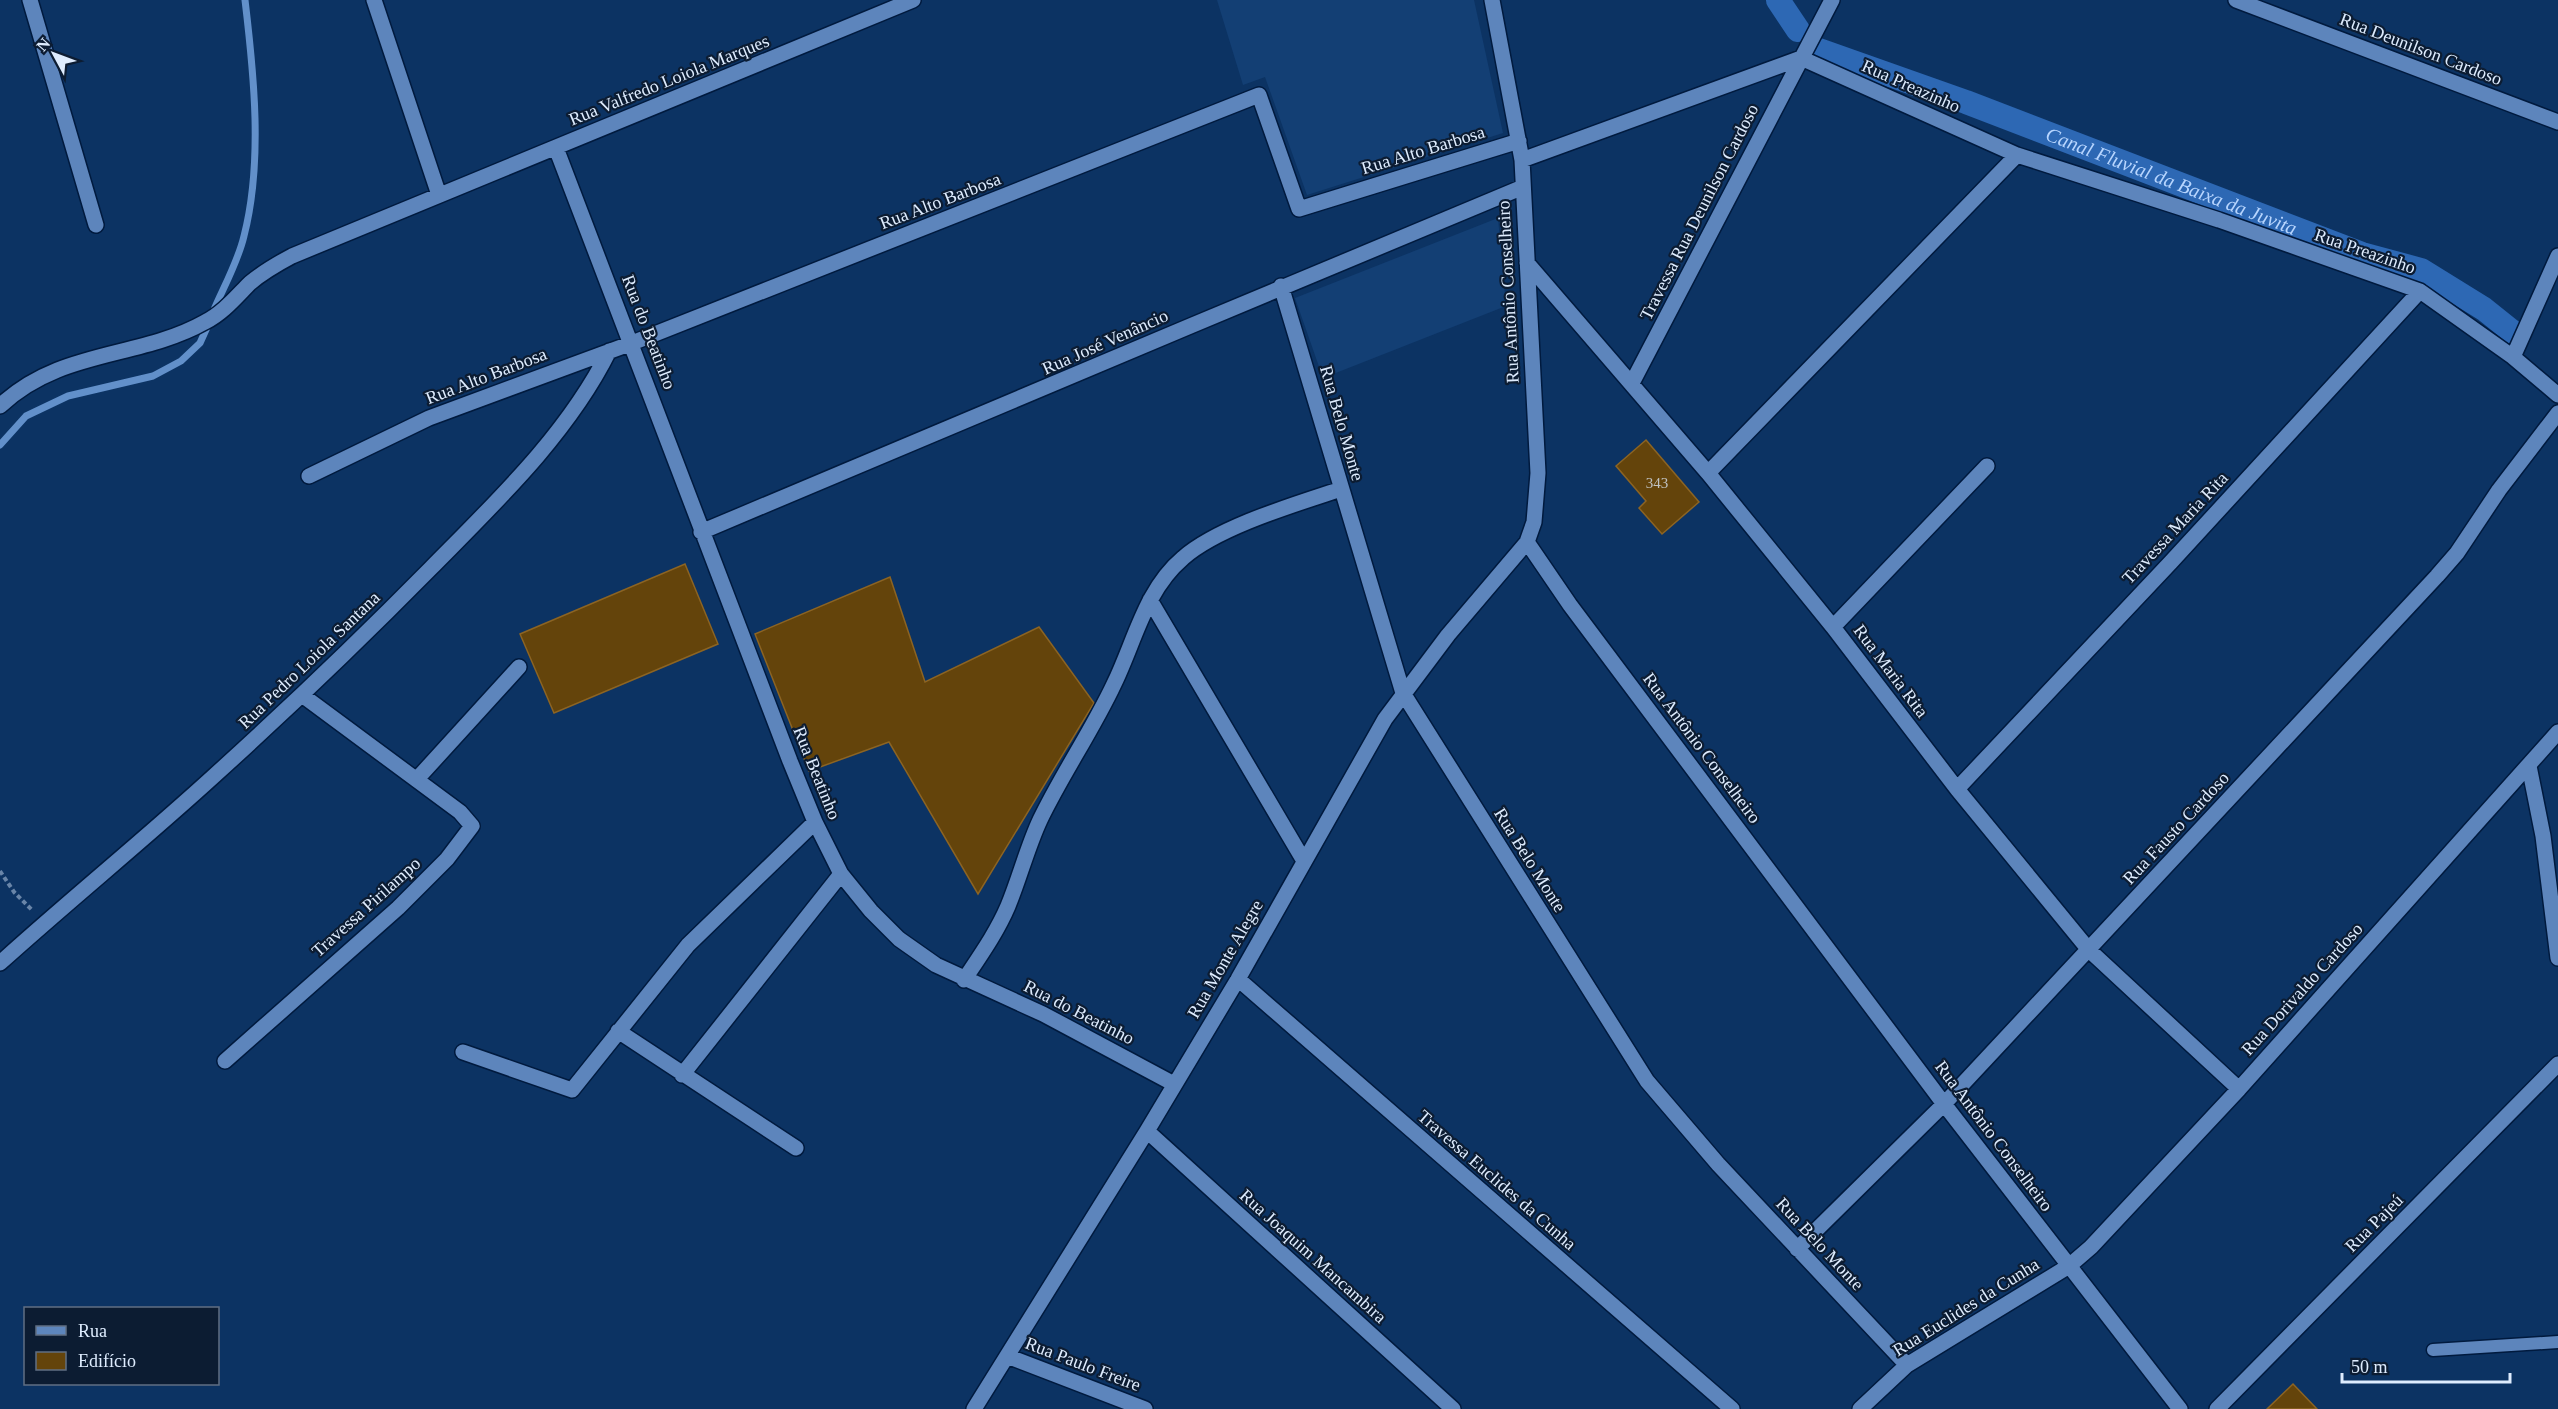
<svg xmlns="http://www.w3.org/2000/svg" width="2558" height="1409" font-family="'Times New Roman',serif">
<style>
.built{fill:#133f74}
.lines{fill:none;stroke-linecap:round;stroke-linejoin:round}
.stream{stroke:#6290ca;stroke-width:7}
.canal{stroke:#2d68b4;stroke-width:24}
.building{fill:#64440b;stroke:#8c6423;stroke-width:1.5}
.service-casing{stroke:#001a3e;stroke-width:15}
.minor-casing{stroke:#001a3e;stroke-width:18}
.path{stroke:#6985a8;stroke-width:4;stroke-dasharray:4.5 3;stroke-linecap:butt}
.service{stroke:#5d85bc;stroke-width:12}
.minor{stroke:#5d85bc;stroke-width:15}
.labels{text-anchor:middle;stroke-width:4.5;stroke-linejoin:round;paint-order:stroke}
.number-label{font-size:15px;fill:#c0c2c1}
.street-label{font-size:18px;fill:#deecfe;stroke:#0c1c32}
.water-label{font-size:20px;font-style:italic;fill:#b7d5fe;stroke:#0c1c32}
</style>
<rect width="100%" height="100%" fill="#0c3363"/>
<path class="built" d="M1217,0H1474L1503,133L1307,195L1265,77L1243,85Z
M1498,218L1506,306L1323,378L1295,298Z"/>
<g class="lines">
<path class="stream" d="M213,312C223,288 238,262 244,236C263,162 254,75 245,0
M0,445L26,416L68,396L153,376L181,361L200,343L209,323"/>
<g class="canal">
<path d="M1778,0L1798,30"/>
<path id="s1" d="M1819,50L1966,102L2362,254L2421,270L2484,309L2514,333"/>
</g>
</g>
<path class="building" d="M1646,440L1699,502L1662,534L1639,508L1646,501L1616,466Z
M685,564L718,644L554,713L520,634Z
M890,577L925,682L1039,627L1094,703L978,894L889,742L809,771L755,634Z
M2293,1384L2317,1409H2267Z"/>
<g class="lines">
<g class="service-casing">
<path id="service" d="M2433,1350L2558,1342"/>
</g>
<g class="minor-casing">
<path id="minor" d="M30,0L96,225
M374,0L439,195
M2236,0L2558,122
M1801,58L2017,155L2219,220L2420,291L2513,357L2558,395
M556,148L790,761L815,822L841,874L871,911L899,939L936,965L1043,1014L1174,1084
M1522,160L1801,58
M1527,263L1708,473L1833,627L1957,789L2089,950L2239,1089
M1281,286L1403,693L1647,1081L1718,1164L1907,1365
M2513,357L2558,256
M1632,383L1832,0
M0,406C60,349 139,359 205,322C223,313 236,297 250,283C263,272 277,264 292,256L913,0
M1708,473L2017,155
M309,476L429,418L632,343L1259,95L1299,209L1519,141
M701,532C976,418 1248,300 1523,187
M1527,542L1570,605L1944,1104L2180,1409
M1150,600L1304,861
M1833,627L1987,466
M2529,766L2543,836L2558,958
M417,779L519,667
M1957,789L2171,562L2420,291
M0,963C71,899 145,839 215,775C289,708 361,639 431,568C495,503 568,434 609,351
M1238,979L1732,1409
M964,980C980,956 997,932 1008,906C1020,877 1027,848 1040,820C1062,774 1092,731 1114,684C1135,641 1145,590 1183,558C1218,527 1296,504 1341,489
M618,1031L796,1148
M463,1052L572,1090L688,945L815,822
M225,1061L398,908L447,859L472,826L460,812L302,695
M682,1075L841,874
M1147,1131L1453,1409
M1797,1249L1944,1104L2437,576L2457,553L2499,490L2558,413
M1007,1356L1145,1409
M974,1409L1147,1131L1238,979L1385,719L1448,635L1527,542L1534,522L1538,473L1522,160L1492,0
M1860,1409L1907,1365L2069,1266L2091,1247L2239,1089L2558,732
M2217,1409L2558,1064"/>
</g>
<path class="path" d="M0,871L14,892L32,910"/>
<use href="#service" class="service"/>
<use href="#minor" class="minor"/>
</g>
<g class="labels">
<g class="number-label">
<text x="1657" y="488">343</text>
</g>
<g class="street-label">
<text transform="translate(2421 49) rotate(21)" y="6">Rua Deunilson Cardoso</text>
<text transform="translate(669 80) rotate(-22)" y="6">Rua Valfredo Loiola Marques</text>
<text transform="translate(1911 86) rotate(24)" y="6">Rua Preazinho</text>
<text transform="translate(1423 150) rotate(-17)" y="6">Rua Alto Barbosa</text>
<text transform="translate(940 201) rotate(-21)" y="6">Rua Alto Barbosa</text>
<text transform="translate(1699 212) rotate(-63)" y="6">Travessa Rua Deunilson Cardoso</text>
<text transform="translate(2365 251) rotate(19)" y="6">Rua Preazinho</text>
<text transform="translate(1508 292) rotate(-93)" y="6">Rua Antônio Conselheiro</text>
<text transform="translate(649 332) rotate(69)" y="6">Rua do Beatinho</text>
<text transform="translate(1105 342) rotate(-24)" y="6">Rua José Venâncio</text>
<text transform="translate(486 376) rotate(-21)" y="6">Rua Alto Barbosa</text>
<text transform="translate(1342 423) rotate(74)" y="6">Rua Belo Monte</text>
<text transform="translate(2175 528) rotate(-47)" y="6">Travessa Maria Rita</text>
<text transform="translate(309 660) rotate(-44)" y="6">Rua Pedro Loiola Santana</text>
<text transform="translate(1891 671) rotate(53)" y="6">Rua Maria Rita</text>
<text transform="translate(1702 748) rotate(53)" y="6">Rua Antônio Conselheiro</text>
<text transform="translate(817 773) rotate(68)" y="6">Rua Beatinho</text>
<text transform="translate(2176 828) rotate(-47)" y="6">Rua Fausto Cardoso</text>
<text transform="translate(1530 860) rotate(58)" y="6">Rua Belo Monte</text>
<text transform="translate(366 907) rotate(-42)" y="6">Travessa Pirilampo</text>
<text transform="translate(1225 959) rotate(-60)" y="6">Rua Monte Alegre</text>
<text transform="translate(2302 989) rotate(-48)" y="6">Rua Dorivaldo Cardoso</text>
<text transform="translate(1079 1012) rotate(27)" y="6">Rua do Beatinho</text>
<text transform="translate(1994 1136) rotate(53)" y="6">Rua Antônio Conselheiro</text>
<text transform="translate(1497 1180) rotate(41)" y="6">Travessa Euclides da Cunha</text>
<text transform="translate(2374 1223) rotate(-45)" y="6">Rua Pajeú</text>
<text transform="translate(1820 1244) rotate(47)" y="6">Rua Belo Monte</text>
<text transform="translate(1313 1256) rotate(42)" y="6">Rua Joaquim Mancambira</text>
<text transform="translate(1966 1307) rotate(-32)" y="6">Rua Euclides da Cunha</text>
<text transform="translate(1083 1364) rotate(21)" y="6">Rua Paulo Freire</text>
</g>
<g class="water-label">
<text dy="7" stroke="none"><textPath href="#s1" startOffset="376">Canal Fluvial da Baixa da Juvita</textPath></text>
</g>
</g>
<rect x="24" y="1307" width="195" height="78" fill="#0c1c32" stroke="#606f84" stroke-width="1.5"/>
<rect x="36" y="1326" width="30" height="9" fill="#5d85bc" stroke="#606f84" stroke-width="1.5"/>
<text x="78" y="1337" font-size="18" fill="#deecfe">Rua</text>
<rect x="36" y="1352" width="30" height="18" fill="#64440b" stroke="#606f84" stroke-width="1.5"/>
<text x="78" y="1367" font-size="18" fill="#deecfe">Edifício</text>
<g transform="translate(54 54) rotate(311)" stroke="#0c1c32" stroke-width="4.5" paint-order="stroke">
<path d="M0-4.5L10 22L0 15L-10 22Z" fill="#deecfe"/>
<text y="-9" font-size="16" font-weight="bold" text-anchor="middle" fill="#deecfe">N</text>
</g>
<path d="M2342 1373v9h168v-9" fill="none" stroke="#deecfe" stroke-width="3"/>
<text x="2351" y="1373" font-size="18" fill="#deecfe" stroke="#0c1c32" stroke-width="4.5" paint-order="stroke">50 m</text>
</svg>
